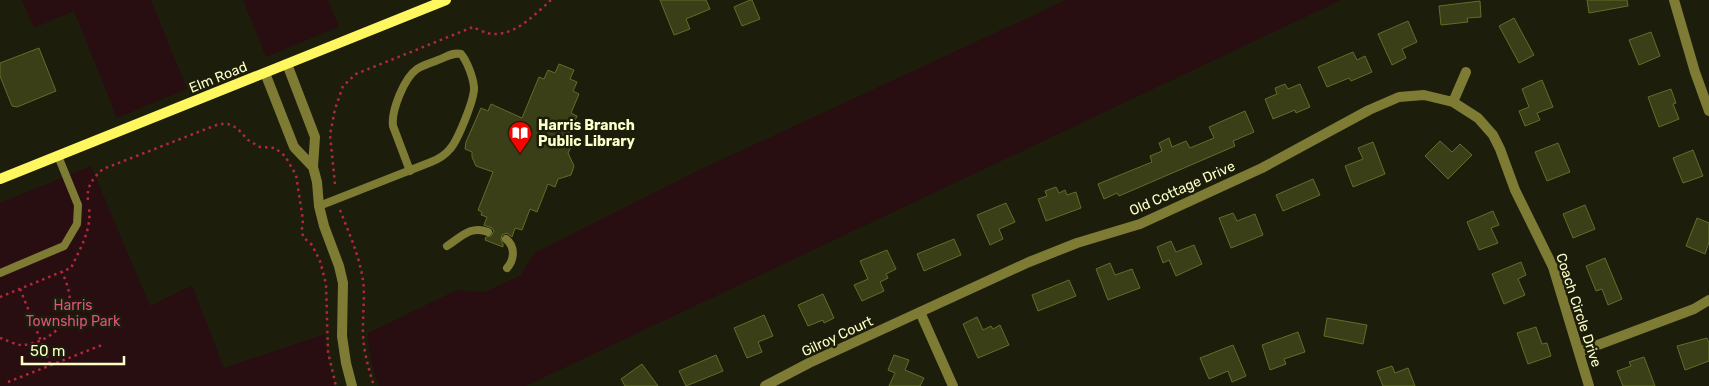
<svg xmlns="http://www.w3.org/2000/svg" width="1709" height="386" font-family="Rubik,sans-serif">
<style>
.green{fill:#280e11}
.building{fill:#3a3f17;stroke:#646c28}
.lines{fill:none;stroke-linecap:round;stroke-linejoin:round}
.path{stroke:#b2293c;stroke-width:2.5;stroke-dasharray:2.5 4;stroke-linecap:butt}
.lane{stroke:#7e7b35;stroke-width:8}
.street{stroke:#7e7b35;stroke-width:10}
.secondary{stroke:#fff75f;stroke-width:10}
.labels{text-anchor:middle;stroke-width:5;stroke-linejoin:round;paint-order:stroke}
.street-label{font-size:14px;fill:#fdffc8;stroke:#1c1e0b}
.poi-label{font-size:14px;font-weight:bold;fill:#fdffc8;stroke:#1c1e0b;text-anchor:start}
.park-label{font-size:14px;fill:#e15181;stroke:#1c1e0b}
</style>
<rect width="100%" height="100%" fill="#1c1e0b"/>
<path class="green" d="M22,0H151L187,89L117,118L74,11L34,28Z
M243,0H328L339,27L266,57Z
M1066,0H1341L526,386H379C372,368 368,351 368,333L457,290L485,292L521,275L534,253L697,171Z
M91,166L150,306L192,285L224,368L325,334L328,359L335,386H0V203Z"/>
<path class="building" d="M660,0H706L710,9L686,19L690,29L674,35Z
M750,0H752L760,19L742,26L734,7Z
M1587,0H1627L1628,6L1589,13Z
M1480,1L1481,17L1467,18L1468,22L1441,25L1439,6Z
M1514,18L1534,55L1519,63L1499,26Z
M1408,21L1417,42L1402,49L1406,58L1392,65L1378,34Z
M1651,32L1660,56L1639,65L1629,40Z
M39,48L56,91L17,107L12,106L0,76V63Z
M1353,52L1357,60L1365,56L1372,72L1351,81L1349,78L1327,87L1318,67Z
M559,64L574,70L570,79L577,82L573,91L579,94L571,113L577,116L565,144L571,147L568,153L574,166L571,175L558,179L555,187L548,184L537,212L530,209L522,230L515,228L512,237L507,233L502,235L501,240L503,244V247L485,240L486,237L491,236L494,231L492,228L484,225L487,217L481,215L482,212L478,210L493,172L476,166L472,157V152L465,149L466,142L481,108L488,111L491,104L522,118L539,77L544,79L548,70L555,73Z
M1542,80L1553,107L1537,113L1540,120L1525,126L1519,111L1529,107L1522,89Z
M1285,84L1288,89L1300,84L1310,107L1296,113L1295,110L1273,119L1265,99L1277,94L1275,88Z
M1671,89L1676,103L1673,104L1679,119L1659,127L1648,97Z
M1245,111L1254,132L1233,141L1235,146L1119,196L1117,193L1104,199L1098,184L1152,162L1150,156L1162,151L1159,143L1169,138L1172,147L1186,141L1190,148L1214,138L1209,127Z
M1440,141L1452,152L1460,144L1472,155L1448,179L1425,156Z
M1373,142L1385,174L1353,187L1345,166L1363,159L1358,148Z
M1558,143L1570,172L1547,181L1535,152Z
M1693,150L1703,176L1683,183L1673,158Z
M1313,179L1320,195L1283,211L1276,195Z
M1056,187L1059,193L1065,190L1067,195L1076,192L1081,208L1046,221L1038,199L1047,196L1045,191Z
M1006,203L1015,222L999,229L1003,239L990,245L977,215Z
M1585,205L1595,229L1573,238L1563,214Z
M1493,211L1499,225L1491,228L1498,243L1479,250L1467,222Z
M1233,213L1237,221L1255,214L1263,235L1231,248L1219,218Z
M1697,218L1709,223V242L1705,254L1686,246Z
M954,239L961,255L924,271L917,254Z
M1171,241L1176,252L1194,245L1202,264L1176,276L1169,260L1163,263L1157,247Z
M887,250L896,269L886,274L888,278L880,282L884,291L862,301L854,285L868,279L860,261Z
M1605,258L1622,299L1608,305L1602,289L1596,291L1586,266Z
M1521,262L1526,275L1518,279L1525,295L1504,304L1492,274Z
M1110,263L1115,275L1132,269L1140,288L1108,300L1096,269Z
M1069,280L1076,296L1038,311L1032,295Z
M823,294L834,318L824,323L823,320L808,326L798,305Z
M764,315L773,336L758,342L762,352L747,358L734,328Z
M977,317L983,330L991,326L993,329L1000,325L1009,345L978,358L963,324Z
M1327,318L1367,325L1363,344L1324,336Z
M1536,327L1542,344L1547,343L1551,356L1528,364L1517,333Z
M1298,332L1305,352L1284,359L1286,364L1270,370L1262,345Z
M1707,338L1709,343V361L1685,370L1677,346Z
M1233,345L1246,376L1232,382L1228,371L1209,379L1200,358Z
M716,355L723,371L686,386L679,371Z
M894,355L909,360L905,370L924,378L920,386H889L895,373L888,370Z
M1644,357L1655,386H1623L1617,371L1631,366L1629,362Z
M642,364L658,386H625L621,379Z
M1392,366L1395,373L1408,368L1415,386H1383L1377,371Z"/>
<g class="lines">
<path class="path" d="M335,184L330,135L335,109L343,86L356,74L473,27C477,29 483,32 487,33C513,39 534,15 551,0
M88,200C86,186 94,177 103,169L219,124H228L237,128L248,140L260,147L275,148L285,156L296,175L303,220L302,229L303,237L312,245L320,261L326,284L328,352L336,386
M340,210C349,233 359,255 363,280C365,295 363,310 363,326C362,346 368,367 374,386
M20,289L51,366
M0,297L71,268C80,249 92,229 89,208
M0,338C7,340 15,345 22,345C42,344 64,330 69,310C72,297 67,283 62,272
M8,382L102,345"/>
<path class="lane" d="M319,206L431,162C439,159 445,155 450,149C458,140 475,98 474,87C473,77 467,61 461,54C453,52 446,57 438,60C431,63 423,65 417,69C404,78 391,111 393,126L410,171
M506,239C515,246 515,259 507,268
M447,246C461,237 471,225 488,232
M0,273L64,246L77,224L78,205L58,156"/>
<path class="street" d="M1674,0L1695,72L1709,111
M287,64L315,137L313,167L317,182L319,206L324,226L339,266L343,283L342,336L346,363L352,386
M265,73L294,147L313,167
M1453,102L1466,72
M920,312L953,386
M1579,352L1694,309L1709,300
M765,386L809,363L1029,262L1077,243L1140,224L1262,168L1369,110L1399,97L1424,95L1453,102L1478,118L1493,135L1500,149L1515,190L1553,267L1589,386"/>
<path class="secondary" d="M0,179L446,0"/>
</g>
<defs>
<g id="library-pin" transform="scale(1.25)"><path d="M0 17L-7.5 6A9.5 9.5 0 1 1 7.5 6Z" fill="#f30500" stroke="#1c1e0b"/><path d="M-6-4Q-3-5.5-.7-3.5V5Q-3 3-6 4ZM6-4Q3-5.5 .7-3.5V5Q3 3 6 4Z" fill="#fff"/></g>
</defs>
<g fill-rule="evenodd">
<use href="#library-pin" x="520" y="133"/>
</g>
<g class="labels">
<g class="street-label">
<text transform="translate(218 77) rotate(-22)" y="5">Elm Road</text>
<text transform="translate(1182 188) rotate(-24)" y="5">Old Cottage Drive</text>
<text transform="translate(1579 310) rotate(72)" y="5">Coach Circle Drive</text>
<text transform="translate(837 336) rotate(-25)" y="5">Gilroy Court</text>
</g>
<g class="poi-label">
<text x="538" y="130">Harris Branch<tspan x="538" dy="16">Public Library</tspan></text>
</g>
<g class="park-label">
<text x="73" y="310">Harris<tspan x="73" dy="16">Township Park</tspan></text>
</g>
</g>
<path d="M22 356v8h102v-8" fill="none" stroke="#fdffc8" stroke-width="2.5"/>
<text x="30" y="356" font-size="15" fill="#fdffc8" stroke="#1c1e0b" stroke-width="4" paint-order="stroke">50 m</text>
</svg>
